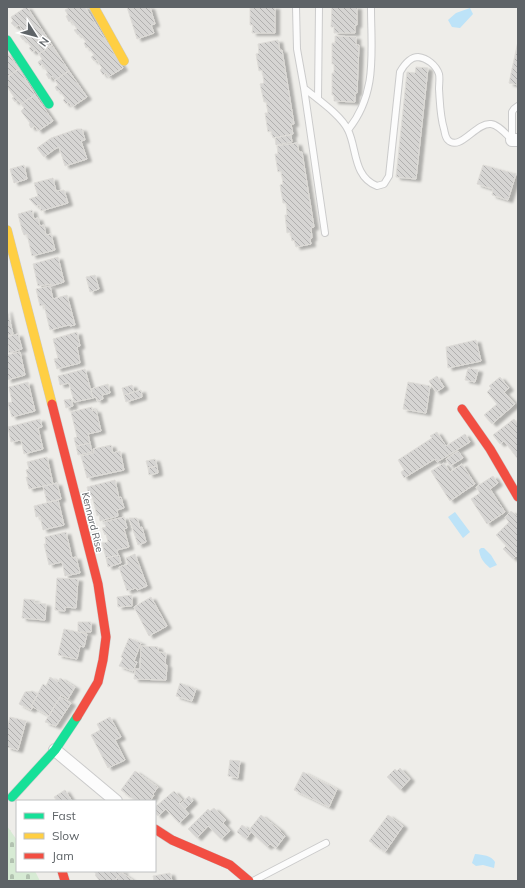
<svg xmlns="http://www.w3.org/2000/svg" width="525" height="888" font-family="Mulish,sans-serif">
<style>
.cemetery{fill:url(#cemetery-stones)}
.water{fill:#bde3f8}
.building{fill:url(#building-back-hatch);stroke:#dedcd8;filter:url(#shadow)}
.lines{fill:none;stroke-linecap:round;stroke-linejoin:round}
.lane-casing{stroke:#cbcbcb;stroke-width:8}
.street-casing{stroke:#cbcbcb;stroke-width:14}
.fast-casing{stroke:#cbcbcb;stroke-width:10}
.slow-casing{stroke:#cbcbcb;stroke-width:10}
.jam-casing{stroke:#cbcbcb;stroke-width:10}
.lane{stroke:#fcfcfc;stroke-width:6}
.street{stroke:#fcfcfc;stroke-width:12}
.fast{stroke:#16e098;stroke-width:9}
.slow{stroke:#ffcf43;stroke-width:9}
.jam{stroke:#f24e42;stroke-width:9}
.labels{text-anchor:middle;stroke-width:3;stroke-linejoin:round;paint-order:stroke}
.street-label{font-size:10px;fill:#5e6367;stroke:#fff}
</style>
<defs>
<pattern id="cemetery-stones" width="16" height="16" patternUnits="userSpaceOnUse"><rect width="16" height="16" fill="#d7ebd4"/><path d="M2 7V4a2 2 0 0 1 4 0v3zM10 15v-3a2 2 0 0 1 4 0v3z" fill="#b2c2b0"/></pattern>
<pattern id="building-back-hatch" width="6" height="6" patternUnits="userSpaceOnUse"><rect width="6" height="6" fill="#d6d5d3"/><path d="M-1 5l2 2M0 0l6 6M5-1l2 2" fill="none" stroke="#b1b0af"/></pattern>
<filter id="shadow"><feDropShadow dx="4.5" dy="2.5" stdDeviation="1" flood-color="#0004"/></filter>
</defs>
<rect width="100%" height="100%" fill="#eeede9"/>
<path class="cemetery" d="M7,826L17,840V871H35L40,881H7Z"/>
<path class="water" d="M470,8L473,14L460,28L452,27L448,20L456,13Z
M455,512L470,532L463,538L448,517Z
M481,548H484L491,555L497,565L490,568C484,563 480,558 479,550Z
M475,854C483,855 491,855 495,862L494,868L483,865L476,866L472,863Z"/>
<path class="building" d="M26,7H27L52,45L39,54L36,50L32,52L29,48L31,47L25,39L23,40L20,36L24,33L19,25L15,27L11,23L13,21L11,17Z
M70,7H85L123,68L108,77L106,73L103,75L100,70L102,68L97,60L94,61L91,57L94,55L88,47L86,48L84,43L86,42L80,34L78,35L74,30L77,29L71,20L69,22L66,16L68,15L65,10Z
M127,7H150L155,24L151,25L154,33L137,39Z
M250,7H275V33H252L253,25H250Z
M332,7H357V25H355V33H334V27H331Z
M335,36L356,37V45H359L357,93H355V102L334,101V95H332V73H334V64H332V43H335Z
M278,40L280,51L282,50L294,124H291L293,134L273,138L271,131L268,132L265,113H268L266,102H264L260,84L264,83L262,70L259,71L256,54L259,53L258,44Z
M518,41V85L509,83Z
M52,45L69,71L55,80L52,76L49,79L46,74L48,73L42,64L40,66L38,62L42,59L39,54Z
M7,52L19,69L7,77Z
M416,67L428,68L416,179L396,177L407,72L415,73Z
M19,69L35,95L21,104L18,100L15,102L12,98L14,97L8,88L7,89V77Z
M69,71L87,97L72,107L69,102L66,104L63,100L65,98L59,90L57,91L55,87L58,85L55,80Z
M35,95L53,121L38,131L35,126L31,128L29,124L30,123L21,111L24,108L21,104Z
M77,129H82L85,140L81,141L87,159L65,166L59,147L55,149L44,157L37,148L51,138Z
M291,135L292,142L276,145L275,138Z
M297,143L299,152H302L314,227L311,228L312,238L310,239L311,244L296,247L294,240L292,241L290,232L287,233L285,215H287L286,203H283L280,185L283,184L281,171L278,172L275,154H278L277,146Z
M24,165L27,179L14,183L10,169Z
M483,165L516,174L508,200L492,195L493,189L477,184Z
M53,178L56,191L64,190L68,203L41,211L40,205L36,206L29,199L38,196L34,183Z
M32,210L34,219L38,218L40,226L44,225L46,235L51,234L55,250L32,256L27,234L24,235L22,230L18,214Z
M58,257L64,282L51,286V284L38,286L33,264Z
M95,275L99,289L90,292L86,277Z
M50,286L53,299L67,295L75,325L70,326L69,325L50,330L44,305L40,306L36,289Z
M7,310L13,334L7,336Z
M77,332L80,346L77,347L80,363L57,369L54,359L58,358L53,339Z
M18,334L22,349L9,353L7,337Z
M476,340L481,361L448,368L446,347Z
M20,352L25,375L7,380V355Z
M468,368L478,370L475,382L465,380Z
M85,369L93,398L74,402L69,383L60,385L58,376Z
M437,376L444,387L436,392L429,381Z
M500,377L509,388L504,392L515,404L492,424L484,415L497,404L487,392L491,388L489,386Z
M28,382L35,411L12,417L8,403L12,402L9,387Z
M408,382L430,386L426,413L403,409Z
M108,384L110,393L102,395L103,399L97,401L96,397L93,398L91,389Z
M132,385L134,392L124,395L122,388Z
M141,390L142,397L126,402L124,395Z
M71,399L73,406L66,408L64,400Z
M92,407V411L96,410L101,431L88,434L90,443L76,446L74,438L77,437L71,412Z
M40,419L42,427L38,428L43,449L24,454L21,440L11,442L8,427Z
M514,419L518,424V459L504,441L500,444L493,435Z
M437,432L446,446L465,434L470,442L437,462L435,459L404,478L401,472L404,470L398,460L432,438L430,436Z
M90,443L92,452L78,455L76,446Z
M111,445L113,453L120,451L124,470L87,478L81,456L94,453L93,449Z
M458,451L463,458L450,466L446,459Z
M47,457L53,484L29,489L26,477H28L26,470L29,469L27,462Z
M155,459L157,466L148,468L146,461Z
M444,463L450,472L462,464L475,484L450,501L431,471Z
M157,466L158,473L149,475L148,468Z
M493,476L498,483L490,489L505,512L487,524L471,499L480,493L476,487Z
M115,480L119,498L121,497L124,508L117,510L118,516L100,521L99,515L97,516L92,496L89,497L87,487Z
M57,483L61,499L47,502L43,486Z
M58,500L64,525L43,530L40,516L36,517L34,506Z
M511,511L518,517V524L516,526L518,527V555L517,557L496,535L509,522L505,517Z
M124,517L127,528L124,529L129,547L117,550L118,555L106,558L102,543L108,542L106,534L105,535L102,528L106,527L104,522Z
M129,518H137L140,528L142,527L146,542L138,545Z
M66,532L72,558L76,557L80,573L65,576L62,562L49,565L44,544H46L45,537Z
M506,546L516,556L513,559L503,549Z
M135,554L147,586L137,590L136,588L127,591L119,567L128,564L126,558Z
M119,555L121,563L108,567L106,558Z
M57,578L78,579L76,608L65,607V611L55,610Z
M132,595V606L118,607L117,597Z
M151,597L167,626L149,636L134,607Z
M24,599L35,600L34,603L46,604L45,620L22,618Z
M78,622H91V632H78Z
M64,629L87,634L84,647L80,646L77,659L58,655Z
M129,638L141,643L134,661L137,662L133,671L119,666L123,658L121,657Z
M141,646L158,647V652L166,653L165,665H167L166,680L134,679L135,669H140Z
M50,677L58,682L60,678L75,687L68,699L61,695L49,716L31,706L43,684L46,686Z
M180,683L196,689L192,701L176,696Z
M33,691L38,694L31,706L33,707L31,710L19,704L25,692Z
M60,697L71,703L56,726L45,722Z
M10,717L26,721L18,750L7,747V728Z
M110,717L121,737L115,740L125,760L108,768L91,735L100,730L97,724Z
M230,760L240,761L238,778L228,776Z
M400,768L410,779L400,790L387,777L395,769L397,771Z
M135,771L158,787L153,794L154,795L150,801H136L121,790Z
M303,772L337,789L329,807L294,790Z
M65,790L72,801H57L54,797Z
M174,791L182,800L179,803L189,814L179,823L166,809L158,816L155,813V807Z
M189,796L193,801L185,809L180,804Z
M214,808L226,820L223,823L230,831L221,839L208,826L197,838L188,829L208,809L210,811Z
M261,815L280,830V831L285,836L276,848L270,844L267,847L251,832L246,839L237,832L242,825L249,830Z
M388,815L403,826L385,852L369,841Z
M94,871H124L121,872L115,881H100L95,875L96,874Z
M121,872L122,873L134,881H115Z
M170,873L172,881H154L153,876Z"/>
<g class="lines">
<g class="lane-casing">
<path id="lane" d="M296,7L297,49L304,88
M318,99L319,7
M348,130C378,93 371,52 371,7
M512,140V112L514,109L518,106
M325,233L304,88C317,99 341,115 348,130C357,148 353,177 377,186L384,184L389,176L400,72C404,65 410,57 418,57C427,58 436,65 439,74C440,78 439,84 439,89C440,103 440,116 444,129C445,133 445,137 448,140C460,152 476,122 491,124C499,125 507,135 512,140
M253,881L326,843"/>
</g>
<g class="street-casing">
<path id="street" d="M512,140H518
M55,750L116,801"/>
</g>
<g class="fast-casing">
<path id="fast" d="M7,40L49,104
M12,797L55,750L77,717"/>
</g>
<g class="slow-casing">
<path id="slow" d="M94,7L124,61
M7,230L52,404"/>
</g>
<g class="jam-casing">
<path id="jam" d="M52,404L98,584L106,637L103,660L98,682L77,717
M462,409L490,449L518,497
M155,829L172,840L230,865L249,881
M62,871L65,881"/>
</g>
<use href="#lane" class="lane"/>
<use href="#street" class="street"/>
<use href="#fast" class="fast"/>
<use href="#slow" class="slow"/>
<use href="#jam" class="jam"/>
</g>
<g class="labels">
<g class="street-label">
<text transform="translate(93 522) rotate(76)" y="4">Kennard Rise</text>
</g>
</g>
<rect width="525" height="888" fill="none" stroke="#5e6367" stroke-width="16"/>
<rect x="16" y="800" width="140" height="72" fill="#ffffff" stroke="#bfc1c2"/>
<rect x="24" y="813" width="20" height="6" fill="#16e098" stroke="#bfc1c2"/>
<text x="52" y="820" font-size="12" fill="#5e6367">Fast</text>
<rect x="24" y="833" width="20" height="6" fill="#ffcf43" stroke="#bfc1c2"/>
<text x="52" y="840" font-size="12" fill="#5e6367">Slow</text>
<rect x="24" y="853" width="20" height="6" fill="#f24e42" stroke="#bfc1c2"/>
<text x="52" y="860" font-size="12" fill="#5e6367">Jam</text>
<g transform="translate(36 36) rotate(126)" stroke="#ffffff" stroke-width="3" paint-order="stroke">
<path d="M0-3L7 15L0 10L-7 15Z" fill="#5e6367"/>
<text y="-6" font-size="11" font-weight="bold" text-anchor="middle" fill="#5e6367">N</text>
</g>
</svg>
